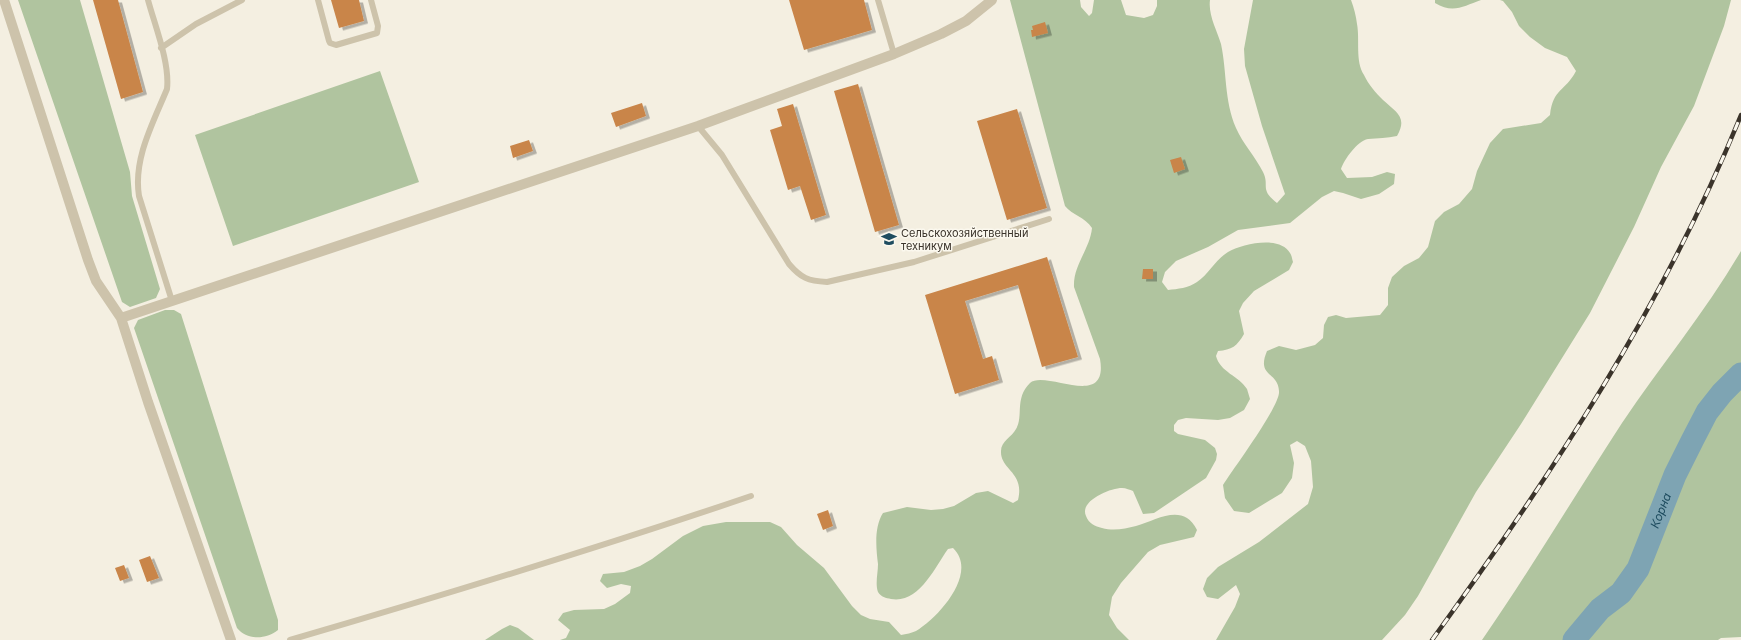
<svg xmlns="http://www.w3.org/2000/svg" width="1741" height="640" font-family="Inter,sans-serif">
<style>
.green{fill:#b0c49f}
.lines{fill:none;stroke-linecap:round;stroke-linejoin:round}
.river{stroke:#7ea4b3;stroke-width:23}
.building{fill:#c98549;filter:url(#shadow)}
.lane{stroke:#cdc3ab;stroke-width:6}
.street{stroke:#cdc3ab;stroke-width:10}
.rail-casing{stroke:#3b342b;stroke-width:4.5}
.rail{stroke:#fbf8ee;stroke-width:3;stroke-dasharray:9;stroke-linecap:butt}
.labels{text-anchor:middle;stroke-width:3;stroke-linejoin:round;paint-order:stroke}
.poi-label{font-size:11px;fill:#3b342b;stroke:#fbf8ee;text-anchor:start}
.water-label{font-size:12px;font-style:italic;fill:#1e4c5f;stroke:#fbf8ee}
</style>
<defs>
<filter id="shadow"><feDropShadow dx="4" dy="2.5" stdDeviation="0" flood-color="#0004"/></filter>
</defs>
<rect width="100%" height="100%" fill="#f4efe1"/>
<path class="green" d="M18,0H80L130,172L132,196L160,289L156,298L130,307L122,302Z
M1010,0H1080L1081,7L1089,16L1092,13L1094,0H1121L1126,15L1144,18L1153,15L1157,6V0H1210C1208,15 1217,30 1221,44C1227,72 1224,100 1236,128C1243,144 1255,156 1263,172C1270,186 1259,189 1277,203L1285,194L1262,126L1245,66L1244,49L1253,0H1351C1354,8 1356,16 1357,24C1360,40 1355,61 1364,75C1368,84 1376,93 1383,100C1396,112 1408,117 1397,136C1387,138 1378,138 1368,139C1357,141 1344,160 1341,169L1347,178L1372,177L1387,172L1395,174L1394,184L1379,194L1361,199L1343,193L1334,191L1322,197L1290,223L1238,230L1208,247L1176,261L1165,272L1162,282L1168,290C1178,289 1188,288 1197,282C1209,274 1215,260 1228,252C1242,244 1280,235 1290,253C1292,256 1292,259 1293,262L1289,270L1254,291L1243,303L1239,311L1244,334C1237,346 1232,350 1218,351L1216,356C1220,372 1239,376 1247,389C1248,392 1249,396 1250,399L1244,410L1230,418L1218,420L1186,418L1178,420L1174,425V431L1178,434L1205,440L1215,448L1217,454L1216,460L1206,478L1154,513L1143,514L1133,491C1130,490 1126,488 1122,488C1110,488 1079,501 1086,516C1089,524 1095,526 1102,528C1113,531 1125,529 1136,526C1157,520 1183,502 1197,530L1194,537L1160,545L1148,552L1121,583L1112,597L1109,615L1117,628L1129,640H560L566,638L570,630L558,620L563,613L574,610L604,609L615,604L630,593L631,586L621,584L607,588L600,581L603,574L624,572L640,566L652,559L683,536L703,526L726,522H770L781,527L797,545L824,568L852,606L861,615L870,619L889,622L901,635C906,634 912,633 916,631C938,618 979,573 953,548L948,549C935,567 919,604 891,599C886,598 881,597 878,592C875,584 878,573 878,564C876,548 874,527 883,513L907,507L931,510L943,509L954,506L976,493L988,491L1013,503L1018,500C1025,472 1000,470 1001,451C1001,441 1012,437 1016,429C1024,416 1014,399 1030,383C1045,369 1109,411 1100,359L1074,287C1073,265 1090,249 1092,228C1085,217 1072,215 1065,206Z
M1435,0H1481C1464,6 1453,14 1435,3Z
M1500,0H1731L1724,26L1694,106L1661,167L1634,227L1590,313L1521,424L1476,492L1418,596L1405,615L1382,640H1216L1235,607L1240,594L1236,585L1218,599L1207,597L1203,589L1207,578L1218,567L1259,542L1308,504L1313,487L1311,461L1305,446L1297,441L1290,445L1294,463L1292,478L1282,493L1249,513L1234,511L1225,498L1223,485C1233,469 1281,405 1279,391C1278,371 1256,377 1267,351L1279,346L1296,350L1315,345L1323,338L1324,325L1328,317L1336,315L1346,318L1380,315L1388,305V288L1392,277L1404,266L1419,258L1428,247L1435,221L1444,212L1459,204L1472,189L1477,171L1490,143L1503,129L1541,123L1550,115C1553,88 1565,92 1576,71L1567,57L1545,48L1530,37L1519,26L1512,12L1503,1Z
M380,71L419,182L233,246L195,135Z
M1741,251V637L1721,638L1718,640H1482C1531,569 1575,495 1622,423C1661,365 1706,311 1741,251Z
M165,310H174L181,314L278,620V630C265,640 247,640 237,628L134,328L138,320Z
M510,625L518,628L534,640H485L502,629Z"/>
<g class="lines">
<path class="river" id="s1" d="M1574,640L1600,609L1621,593L1638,569L1675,475L1692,441L1707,412L1722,393L1741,374"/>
</g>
<path class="building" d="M93,0H118L143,92L121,99Z
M331,0H359L364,21L339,28Z
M789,0H864L872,30L804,50Z
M1045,22L1048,33L1032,37L1031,30H1033L1032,26Z
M858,84L899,225L875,232L834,91Z
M642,103L646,116L616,127L611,113Z
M793,104L826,215L811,220L800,186L788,190L770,130L782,126L777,109Z
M1017,109L1047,208L1007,220L977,121Z
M529,140L533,151L513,158L510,146Z
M1181,157L1185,169L1174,173L1170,160Z
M1047,257L1078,357L1042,367L1018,285L965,301L983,359L992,356L999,380L955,394L925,295Z
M1143,269H1153V279H1142Z
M828,510L833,526L823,530L817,514Z
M150,556L159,578L147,582L139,560Z
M124,565L129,578L120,581L115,568Z"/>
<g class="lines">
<path class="lane" d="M148,0C155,26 170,63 167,89C153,123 133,159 139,196L172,301
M318,0L329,41L330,43L336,45L377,33L378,26L371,0
M878,0L894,54
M161,48L196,24L242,0
M698,126L722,155L789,264C801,278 808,281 827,282L914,262L1049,219
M290,640C444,595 598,548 751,496"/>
<path class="street" d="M4,0L88,260L96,281L121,318L148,402L231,640
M121,318L698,126L894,54L941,34L966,21L992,0"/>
<g class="rail-casing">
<path id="rail" d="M1432,640C1553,473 1663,307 1741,115"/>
</g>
<use href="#rail" class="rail"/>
</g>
<defs>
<g id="university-bare" transform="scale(1.2)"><path d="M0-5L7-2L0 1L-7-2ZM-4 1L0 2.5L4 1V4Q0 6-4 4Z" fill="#1e4c5f" stroke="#fbf8ee" stroke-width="2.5" paint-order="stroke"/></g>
</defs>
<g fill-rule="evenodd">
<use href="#university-bare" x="889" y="239"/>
</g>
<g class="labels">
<g class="poi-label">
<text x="901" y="237">Сельскохозяйственный<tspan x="901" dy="13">техникум</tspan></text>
</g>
<g class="water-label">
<text dy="4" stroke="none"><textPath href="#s1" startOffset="159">Корна</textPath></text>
</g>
</g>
</svg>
